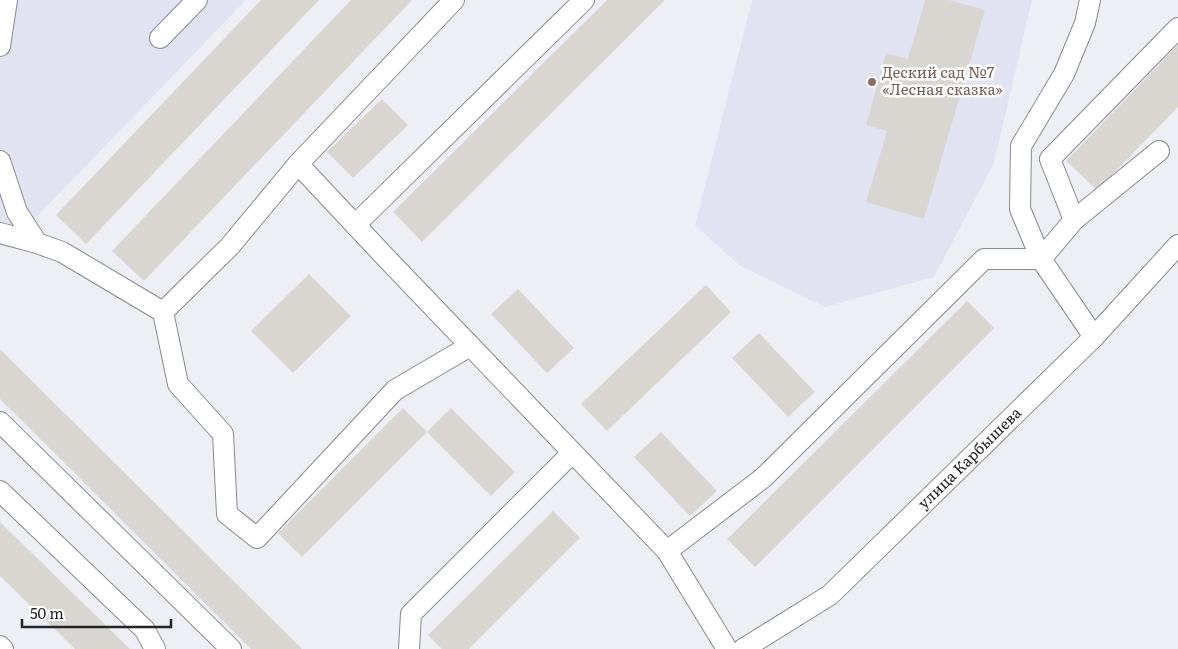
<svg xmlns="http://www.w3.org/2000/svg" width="1178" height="649" font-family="Literata,serif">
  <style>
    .built { fill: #e1e4f0 }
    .building { fill: #d9d6d2 }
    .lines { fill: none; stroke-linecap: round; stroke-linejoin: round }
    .minor-casing { stroke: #898a8e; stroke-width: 22 }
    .minor { stroke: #fff; stroke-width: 20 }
    .education-dot { fill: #8d6e63; stroke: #fff; stroke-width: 2 }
    .labels { text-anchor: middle; stroke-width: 5; stroke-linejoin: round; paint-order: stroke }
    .education-label { font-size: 15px; fill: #785e54; stroke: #fff; text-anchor: start }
    .street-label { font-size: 15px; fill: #232325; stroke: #fff }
  </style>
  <rect width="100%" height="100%" fill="#eeeff4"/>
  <g class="built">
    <path d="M0,0H246L17,237L0,229Z"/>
    <path d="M752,0H1032L994,163L934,277L825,307L739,265L695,225Z"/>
  </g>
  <g class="building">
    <path d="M261,0H319L86,244L56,215Z"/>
    <path d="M351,0H412L144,281L112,251Z"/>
    <path d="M607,0H665L422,242L393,212Z"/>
    <path d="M925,0H949L985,10L924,219L866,202L887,131L866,125L886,53L908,59Z"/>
    <path d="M1178,45V107L1097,190L1066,161Z"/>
    <path d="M382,99L408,125L353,178L327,152Z"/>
    <path d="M309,274L351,316L293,373L251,331Z"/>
    <path d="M706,285L731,312L607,431L581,404Z"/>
    <path d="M518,289L574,348L547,373L491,314Z"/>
    <path d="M967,301L994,328L755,567L727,539Z"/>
    <path d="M759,333L815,392L788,417L732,358Z"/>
    <path d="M0,349L302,649H251L0,399Z"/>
    <path d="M403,408L427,432L451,408L515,472L491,496L427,432L302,557L278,533Z"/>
    <path d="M661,432L717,491L690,516L634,457Z"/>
    <path d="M553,511L580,538L469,649H442L428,635Z"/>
    <path d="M0,522L130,649H75L0,576Z"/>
  </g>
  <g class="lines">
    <defs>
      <g id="minor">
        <path d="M1090,0L1085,23L1064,74L1021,146L1020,209L1041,259L1074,220L1050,159L1178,28"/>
        <path d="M160,38L197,0"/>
        <path d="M0,46L7,0"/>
        <path d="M0,161L17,212L37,243"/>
        <path d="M298,164L389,261L667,551L727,649"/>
        <path d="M1074,220L1159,151"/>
        <path d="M355,225L584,0"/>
        <path d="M0,233L37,243L62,252L163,312L230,246L298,164L454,0"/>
        <path d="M163,312L178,384L223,434L227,514L257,538L395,390L470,346"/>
        <path d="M0,422L231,649"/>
        <path d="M0,491L145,630L155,649"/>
        <path d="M667,551L763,478L984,259H1041L1094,337"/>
        <path d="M0,646L3,649"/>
        <path d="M409,649L411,614L572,453"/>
        <path id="s1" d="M743,649L830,595L1094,337L1178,245"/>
      </g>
    </defs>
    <use href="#minor" class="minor-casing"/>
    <use href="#minor" class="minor"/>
  </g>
  <circle class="education-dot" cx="872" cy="82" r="5"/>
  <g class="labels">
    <g class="education-label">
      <text x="882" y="78">Деский сад №7<tspan x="882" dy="17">«Лесная сказка»</tspan></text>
    </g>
    <g class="street-label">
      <text dy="5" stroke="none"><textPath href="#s1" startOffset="298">улица Карбышева</textPath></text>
    </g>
  </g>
  <path d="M22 619v8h149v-8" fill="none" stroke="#232325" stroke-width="2.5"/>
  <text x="30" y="619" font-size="15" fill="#232325" stroke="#ffffff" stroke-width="4" paint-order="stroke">50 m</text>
</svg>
